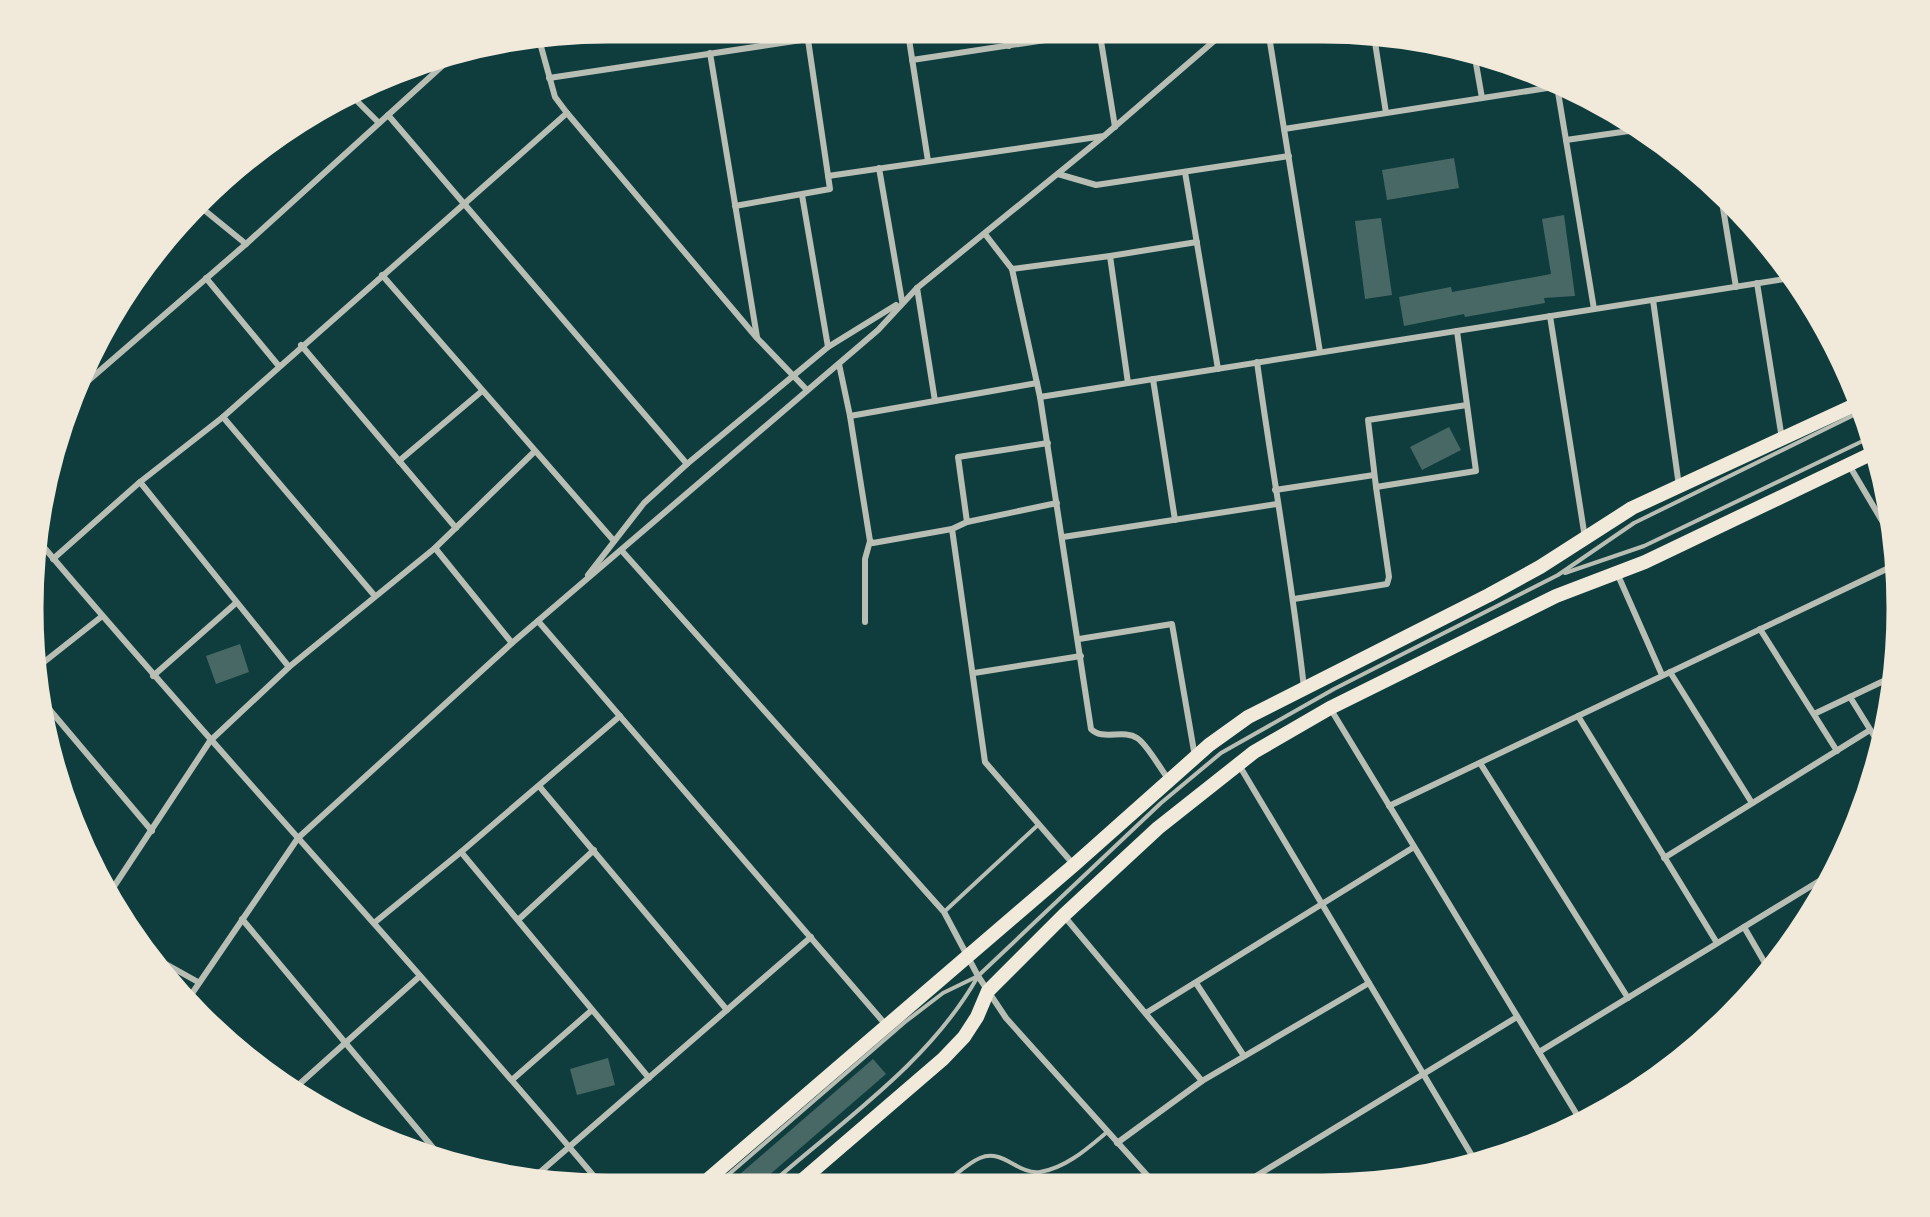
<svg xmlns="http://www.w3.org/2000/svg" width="1930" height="1217" font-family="Manrope,sans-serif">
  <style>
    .building { fill: #486865 }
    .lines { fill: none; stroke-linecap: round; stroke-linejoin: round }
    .service { stroke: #b8beb3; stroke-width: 4 }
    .minor { stroke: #b8beb3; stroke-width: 6 }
    .primary { stroke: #f1e9da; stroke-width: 14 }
    .rim { fill: none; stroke: #f1e9da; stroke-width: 3 }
  </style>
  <rect width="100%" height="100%" fill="#0f3d3e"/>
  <g class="building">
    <path d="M1454,158L1459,188L1387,200L1382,170Z"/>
    <path d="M1564,215L1575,296L1544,298L1545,303L1465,317L1464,314L1404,326L1399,297L1451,287L1452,292L1551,274L1542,219Z"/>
    <path d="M1381,218L1392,295L1365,299L1355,221Z"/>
    <path d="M1449,427L1461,450L1422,470L1410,447Z"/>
    <path d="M240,644L249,672L216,684L206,656Z"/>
    <path d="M608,1058L615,1085L577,1095L570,1069Z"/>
    <path d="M873,1059L886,1074L761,1182L732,1181Z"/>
  </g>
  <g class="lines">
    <g class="service">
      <path d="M1565,573L1644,546L1871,437"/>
      <path d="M944,912L1039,824"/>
      <path d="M721,1181L905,1022L943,993L978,976L1161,803L1221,753L1334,689L1558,575L1634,523L1862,411"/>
      <path d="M773,1182C845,1119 929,1062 977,978"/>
      <path d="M946,1182C956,1175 968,1163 980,1158C1003,1148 1018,1175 1040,1172C1066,1168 1088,1148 1107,1132"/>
    </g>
    <g class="minor">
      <path d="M908,33L928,161"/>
      <path d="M1007,34L1009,46"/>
      <path d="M1100,35L1115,127"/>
      <path d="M1269,36L1320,352"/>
      <path d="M1374,36L1386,113"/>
      <path d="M540,43L555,97L567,113L757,338L806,389"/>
      <path d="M710,53L757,337"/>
      <path d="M1475,58L1482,98"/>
      <path d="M912,60L1085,34"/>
      <path d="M549,78L808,39"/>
      <path d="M1557,86L1594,309"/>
      <path d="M353,97L379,123"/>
      <path d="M388,115L687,464"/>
      <path d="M1284,129L1560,86"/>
      <path d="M1566,140L1636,130"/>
      <path d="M879,168L902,301"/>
      <path d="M1185,172L1218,369"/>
      <path d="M1058,174L1096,185L1289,156"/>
      <path d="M828,176L1104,136"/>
      <path d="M802,195L828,347"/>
      <path d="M1721,196L1736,287"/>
      <path d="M735,206L830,189L807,33"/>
      <path d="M203,209L246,244"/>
      <path d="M985,234L1012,269L1110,256L1128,383"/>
      <path d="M1110,256L1197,242"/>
      <path d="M1012,269L1040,397L1091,729C1102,741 1123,729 1137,738C1147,744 1161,770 1169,780"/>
      <path d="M382,275L614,541"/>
      <path d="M206,278L278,365"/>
      <path d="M1757,283L1782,439"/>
      <path d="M917,288L935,401"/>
      <path d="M1653,300L1679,486"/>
      <path d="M1550,316L1585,538"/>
      <path d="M1457,331L1476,471L1376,487L1368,420L1467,405"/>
      <path d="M301,345L456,528"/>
      <path d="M1257,362C1272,471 1292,579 1304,688"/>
      <path d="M839,364L850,416L1037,383"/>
      <path d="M1153,379L1175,520"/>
      <path d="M81,387L246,244L452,57"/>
      <path d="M1040,397L1791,278"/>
      <path d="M850,416L870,541L873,543L952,529L967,522L958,457L1048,443"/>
      <path d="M223,417L374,595"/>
      <path d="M399,461L482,391"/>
      <path d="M1849,465L1894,541"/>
      <path d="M140,482L289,667"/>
      <path d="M1275,490L1374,475"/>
      <path d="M967,522L1057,503"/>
      <path d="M952,529L985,762L1074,865"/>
      <path d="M1063,537L1277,504"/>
      <path d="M42,545C224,760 417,966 598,1181"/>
      <path d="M435,548L512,643"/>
      <path d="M622,551L944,912L978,976L1006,1018L1154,1183"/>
      <path d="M53,559L140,482L223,417L567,113"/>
      <path d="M1617,573L1662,675"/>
      <path d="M588,575L644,503L687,464L828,347L896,305"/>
      <path d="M1294,599L1387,584L1389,577L1376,487"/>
      <path d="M538,621L886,1025"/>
      <path d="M865,622V559L870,541"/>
      <path d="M1760,629L1837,751"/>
      <path d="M1079,639L1172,624L1195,757"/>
      <path d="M39,666L101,617"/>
      <path d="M1670,672L1752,803"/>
      <path d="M974,673L1081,656"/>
      <path d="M153,676L236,603"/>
      <path d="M1850,697L1881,747"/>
      <path d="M44,703L152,831"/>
      <path d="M1330,708L1582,1123"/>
      <path d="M1814,714L1892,677"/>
      <path d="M1578,716L1717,943"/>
      <path d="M1480,763L1628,998"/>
      <path d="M1239,765L1477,1164"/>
      <path d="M539,786L727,1010"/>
      <path d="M1389,806L1895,565"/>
      <path d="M461,852L649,1078"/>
      <path d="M1664,858L1870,730"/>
      <path d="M111,891L210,741L289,667L435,548L534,452"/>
      <path d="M1064,916L1202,1081"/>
      <path d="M242,919L439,1155"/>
      <path d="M518,920L594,850"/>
      <path d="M374,923L461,852L620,716"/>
      <path d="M1744,927L1769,970"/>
      <path d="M155,958L198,982"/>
      <path d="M1196,983L1244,1056"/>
      <path d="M191,995L298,838L512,643L878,330L917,288L1104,136L1221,35"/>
      <path d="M1146,1013L1414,847"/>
      <path d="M1539,1052L1834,872"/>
      <path d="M513,1079L592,1010"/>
      <path d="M295,1088L420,976"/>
      <path d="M1117,1143L1202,1081L1369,983"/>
      <path d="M531,1180L811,937"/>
      <path d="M1243,1184L1517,1017"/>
    </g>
    <g class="primary">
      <path d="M706,1181L1074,865L1209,745L1248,717L1489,595L1540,567L1632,508L1859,403"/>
      <path d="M800,1182L943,1059L964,1037L977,1017L988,991L1064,915L1158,828L1254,752L1330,708L1556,596L1645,562L1875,452"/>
    </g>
  </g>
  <path d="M0 0H1930V1217H0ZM608 42H1322A566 566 0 0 1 1888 608V609A566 566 0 0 1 1322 1175H608A566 566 0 0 1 42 609V608A566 566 0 0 1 608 42Z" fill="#f1e9da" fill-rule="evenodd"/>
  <path class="rim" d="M608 42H1322A566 566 0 0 1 1888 608V609A566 566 0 0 1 1322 1175H608A566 566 0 0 1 42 609V608A566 566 0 0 1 608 42Z"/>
</svg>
